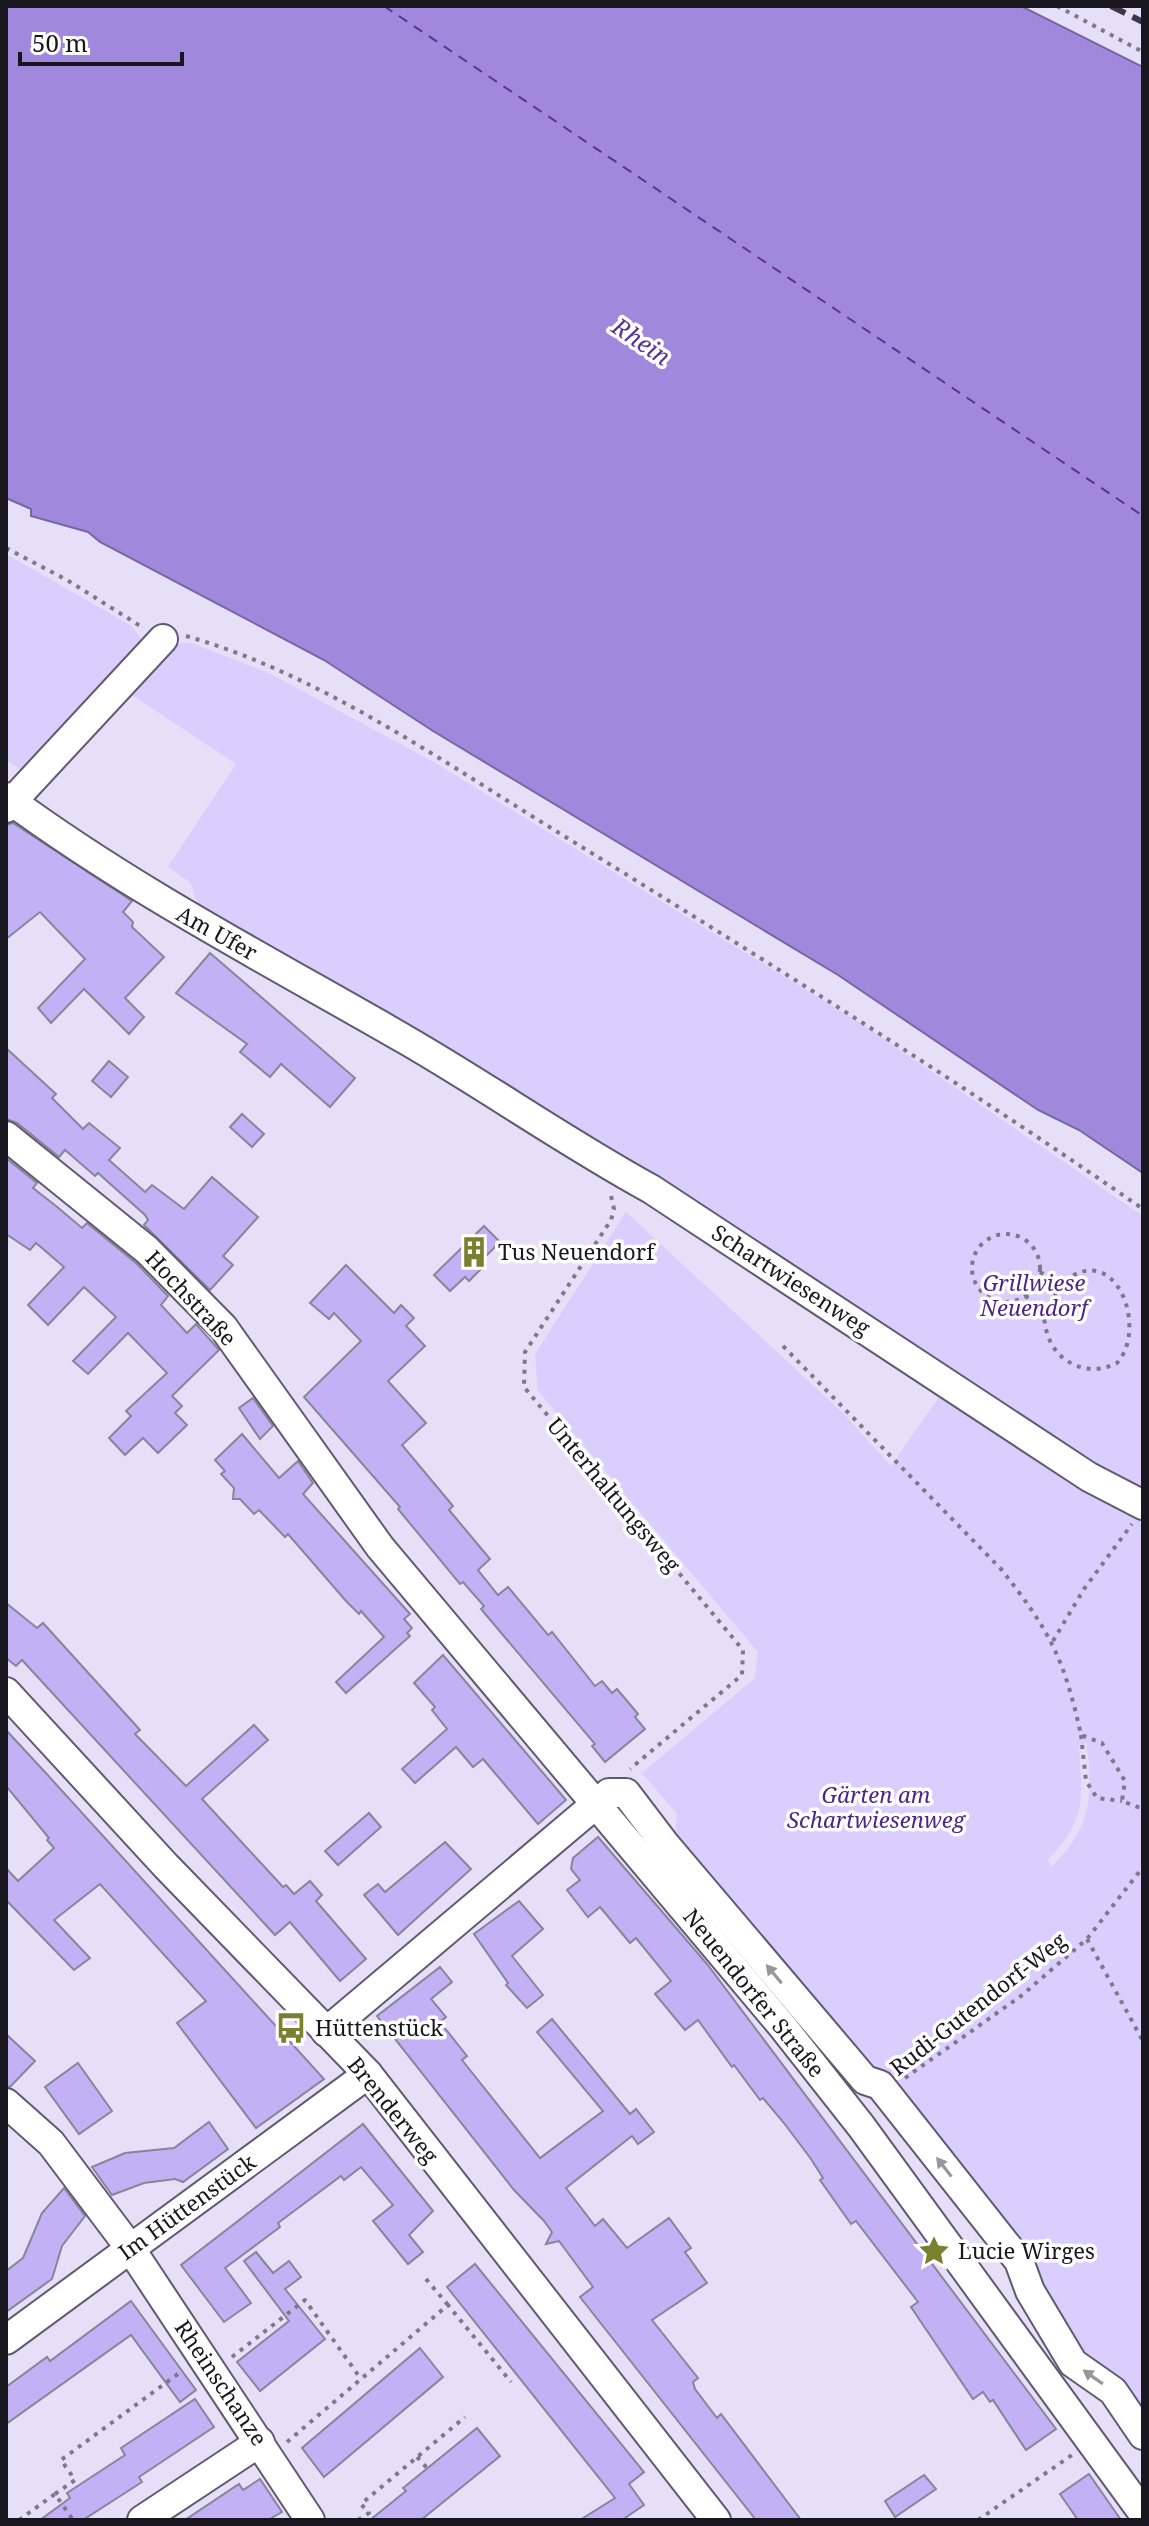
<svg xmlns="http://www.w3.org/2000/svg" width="1149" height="2526" font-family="'Noto Serif',serif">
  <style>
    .green { fill: #d9cefd; fill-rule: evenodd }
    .water { fill: #a089dc; stroke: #7766a3; stroke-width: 2 }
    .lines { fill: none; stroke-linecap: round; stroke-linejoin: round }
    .ferry { stroke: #583496; stroke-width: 2; stroke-dasharray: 10 8; stroke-linecap: butt }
    .building { fill: #c2b1f5; stroke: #89849a; stroke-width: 2 }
    .minor-casing { stroke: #5f5b6f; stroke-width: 32 }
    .path { stroke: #7d7989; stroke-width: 4; stroke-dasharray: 4 6; stroke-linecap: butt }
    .minor { stroke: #fff; stroke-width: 28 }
    .rail { stroke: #3b3944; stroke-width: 6; stroke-dasharray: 16 8; stroke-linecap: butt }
    .oneway { fill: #97969a }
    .labels { text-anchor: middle; stroke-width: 7; stroke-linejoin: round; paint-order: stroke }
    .street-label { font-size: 22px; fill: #18161e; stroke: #fff }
    .poi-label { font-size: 22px; fill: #18161e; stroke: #fff; text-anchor: start }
    .park-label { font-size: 22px; font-style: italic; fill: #4b2687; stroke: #fff }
    .water-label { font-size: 24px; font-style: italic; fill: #583496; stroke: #fff }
  </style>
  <rect width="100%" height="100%" fill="#e5e0f8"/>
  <g class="green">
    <path d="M6,554L130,625L144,642L23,771L6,761Z"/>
    <path d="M178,643H191L269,673L432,761L862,1024L1143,1216V1492L1099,1468L427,1038L198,905L190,882L168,867L236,764L132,695L167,649Z"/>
    <path d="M626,1212L844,1414L891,1466L943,1391L1143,1516V2423L1081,2360L904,2104L894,2074L870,2079L674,1845L677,1814L642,1773L755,1678L758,1652L538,1391L535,1354ZM1086,1742C1094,1793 1091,1830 1051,1867L1048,1860C1086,1819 1083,1801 1079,1747Z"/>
  </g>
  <path class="water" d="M6,6H1021L1143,67V1173L1079,1130L1038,1110L838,975L433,731L324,660L100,542L88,532L31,516V509L6,498Z"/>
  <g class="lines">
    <path class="ferry" d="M384,6L1143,516"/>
  </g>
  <g class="building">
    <path d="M13,823L132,901L123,912L133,922L132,927L164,957L125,998L144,1017L129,1034L84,989L51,1023L38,1008L85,959L40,912L6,939V825Z"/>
    <path d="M210,953L355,1078L330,1107L281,1064L270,1077L240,1052L247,1044L176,993Z"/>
    <path d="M6,1048L56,1094L52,1098L83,1129L89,1123L120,1148L109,1160L145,1192L152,1185L184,1209L212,1177L258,1217L223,1256L233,1265L210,1290L144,1225L148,1220L145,1215L98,1173L95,1176L65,1150L59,1157L17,1123L6,1119Z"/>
    <path d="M109,1061L128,1077L111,1097L92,1081Z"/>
    <path d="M242,1114L264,1134L252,1147L230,1127Z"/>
    <path d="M6,1158L37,1183L33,1188L56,1206L82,1228L87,1223L136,1263L168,1296L161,1305L187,1333L196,1324L219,1350L172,1396L182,1406L175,1413L187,1425L158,1453L143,1438L125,1455L109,1438L131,1416L126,1411L167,1373L128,1333L88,1374L73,1361L116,1317L84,1287L48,1325L28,1305L64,1267L36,1243L30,1250L6,1234Z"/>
    <path d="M484,1226L500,1242L481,1261L485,1265L469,1281L465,1277L450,1291L434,1275Z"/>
    <path d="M346,1265L394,1313L401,1305L414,1318L406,1326L425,1346L388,1381L426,1423L402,1445L453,1506L449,1510L490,1559L478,1570L498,1595L508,1587L548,1635L552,1632L595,1686L602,1681L612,1693L617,1689L638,1714L635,1717L645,1729L605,1762L592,1746L595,1744L481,1609L484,1606L463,1582L460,1584L398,1509L400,1507L304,1397L361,1341L334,1313L329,1319L310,1303Z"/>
    <path d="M253,1398L273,1426L260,1439L239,1408Z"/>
    <path d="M242,1434L279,1478L298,1461L313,1483L303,1494L410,1614L404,1619L412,1628L407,1633L410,1636L346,1693L336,1682L384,1637L361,1611L359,1614L346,1601L288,1534L285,1537L259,1510L254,1514L240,1499H233L234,1488L221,1474L225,1471L215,1460Z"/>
    <path d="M6,1603L37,1628L43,1623L140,1730L135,1734L186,1786L254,1725L268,1740L202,1799L283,1887L286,1885L294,1894L310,1881L322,1895L316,1901L366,1959L340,1981L290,1922L275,1935L22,1660L16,1666L6,1658Z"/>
    <path d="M443,1655L566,1800L538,1824L483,1759L473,1767L456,1747L415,1783L402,1769L447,1729L432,1710L435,1707L414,1683Z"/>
    <path d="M6,1730L44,1771L324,2079L256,2128L177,2023L206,2001L100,1884L54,1920L90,1958L74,1970L6,1900V1868L18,1881L54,1848L47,1840L49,1838L6,1786Z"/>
    <path d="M369,1813L381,1827L338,1865L325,1851Z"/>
    <path d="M598,1837L707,1964L1056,2429L1026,2450L993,2400L990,2402L983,2392L973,2399L911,2307L918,2302L856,2221L851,2224L820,2180L823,2178L811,2159L784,2123L763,2098L760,2100L734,2065L732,2067L698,2020L685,2030L655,1994L671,1981L636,1938L630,1943L600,1907L588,1917L567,1890L580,1880L571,1869L573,1858Z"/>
    <path d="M445,1842L471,1869L398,1935L364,1895L378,1884L385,1892Z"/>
    <path d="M519,1901L543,1929L512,1956L543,1995L527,2008L506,1985L508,1983L474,1934Z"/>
    <path d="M440,1967L452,1982L431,1999L446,2017L440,2022L467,2056L462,2060L540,2158L603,2111L537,2032L552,2019L630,2114L636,2109L654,2132L638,2144L632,2136L566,2188L595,2226L603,2219L627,2248L669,2218L691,2248L685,2252L707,2283L652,2320L698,2378L693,2382L695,2389L717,2418L721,2414L801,2520H756L580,2297L593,2287L559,2241L546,2244L552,2232L544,2221L514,2190L377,2016Z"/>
    <path d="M6,2034L35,2061L10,2087L6,2086Z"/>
    <path d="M78,2063L112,2111L79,2134L45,2087Z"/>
    <path d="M209,2122L228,2149L183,2182L175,2179L144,2183L112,2195L92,2167L125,2153L174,2148Z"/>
    <path d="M363,2124L433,2211L409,2235L423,2252L408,2264L373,2221L393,2205L361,2167L344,2180L341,2176L278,2223L280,2227L225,2268L251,2303L224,2322L181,2265Z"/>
    <path d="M64,2188L85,2216L62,2246L52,2279L6,2312V2271L23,2258L42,2213Z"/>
    <path d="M256,2252L273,2273L289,2261L301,2277L285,2289L325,2339L260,2391L237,2362L289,2321L244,2261Z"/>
    <path d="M475,2264L644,2472L629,2484L644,2505L622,2520H580L615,2498L447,2287Z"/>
    <path d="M131,2301L196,2390L180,2402L131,2335L6,2424V2387L47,2357L50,2361Z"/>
    <path d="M420,2348L443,2377L324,2477L302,2448Z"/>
    <path d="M195,2399L214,2427L139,2477L142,2482L83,2520H40L70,2498L67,2493L125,2455L121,2448Z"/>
    <path d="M477,2428L500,2456L421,2520H370L406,2491L403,2488Z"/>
    <path d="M1089,2474L1121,2520H1078L1060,2494Z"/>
    <path d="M924,2475L936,2489L895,2517L885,2501Z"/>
    <path d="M260,2479L282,2512L268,2520H185L239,2484L243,2490Z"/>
  </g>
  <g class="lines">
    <defs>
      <g id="minor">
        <path d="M6,797C132,890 271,962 406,1040C489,1088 567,1143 651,1189L1089,1477L1143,1505"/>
        <path d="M6,808L163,639"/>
        <path d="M6,1136L147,1250L223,1327L380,1547L783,2027L861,2126L1143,2513"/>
        <path d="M6,1692L166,1866L368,2074L716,2520"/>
        <path d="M326,2032L609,1793H626L664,1843L865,2080L880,2085L1019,2261L1030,2291L1073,2363L1113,2391L1143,2435"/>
        <path d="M6,2103L51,2143L130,2248L310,2520"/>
        <path d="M6,2340L368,2074"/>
        <path d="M142,2520L260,2442"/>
      </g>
    </defs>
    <use href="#minor" class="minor-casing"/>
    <g class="path">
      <path d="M1057,6L1143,52"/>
      <path d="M6,548L67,580L142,627"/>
      <path d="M186,636C320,674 446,764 564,836C760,957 954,1078 1143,1209"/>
      <path d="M611,1196L614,1209L611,1220L525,1352L524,1387L743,1650L742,1675L630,1769"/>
      <circle cx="1006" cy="1268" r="34"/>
      <path d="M1040,1272L1060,1285C1115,1235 1149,1328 1117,1363C1104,1370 1088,1371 1075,1365C1054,1356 1046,1338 1044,1317L1060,1285"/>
      <path d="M1025,1296L1045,1309"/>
      <path d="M783,1346L1001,1569C1050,1631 1064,1658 1081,1735L1102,1743L1125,1781L1122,1801L1143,1809"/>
      <path d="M1053,1641L1084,1589L1132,1524"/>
      <path d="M1081,1735L1086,1781L1097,1798L1122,1801"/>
      <path d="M1087,1939L1143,2041"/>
      <path d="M905,2078L1021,1996L1087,1939L1143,1867"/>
      <path d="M426,2279L448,2305"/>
      <path d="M232,2357L305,2300L361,2379"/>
      <path d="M287,2442L448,2305L511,2382"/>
      <path d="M417,2457L427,2468"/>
      <path d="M55,2494L75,2480L61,2460L182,2371"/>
      <path d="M19,2520L55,2494L73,2520"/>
      <path d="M358,2520L369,2513L361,2504L465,2417"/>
      <path d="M978,2520L1072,2455"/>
    </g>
    <use href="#minor" class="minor"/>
    <path class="rail" d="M1111,6L1143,22"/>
  </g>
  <defs><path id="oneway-solid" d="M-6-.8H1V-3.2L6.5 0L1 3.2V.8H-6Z" transform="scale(2)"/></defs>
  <g class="oneway">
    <use href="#oneway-solid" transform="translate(774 1974) rotate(-130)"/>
    <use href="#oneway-solid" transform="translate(944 2167) rotate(-128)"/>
    <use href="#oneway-solid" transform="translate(1093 2377) rotate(-145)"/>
  </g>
  <defs>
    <symbol id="building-bare" viewBox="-9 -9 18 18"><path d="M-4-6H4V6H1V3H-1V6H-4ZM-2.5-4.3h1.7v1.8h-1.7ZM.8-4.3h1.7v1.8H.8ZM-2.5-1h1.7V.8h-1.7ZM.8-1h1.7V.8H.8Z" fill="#77812e" stroke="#fff" stroke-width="2.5" paint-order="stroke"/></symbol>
    <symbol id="bus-bare" viewBox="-9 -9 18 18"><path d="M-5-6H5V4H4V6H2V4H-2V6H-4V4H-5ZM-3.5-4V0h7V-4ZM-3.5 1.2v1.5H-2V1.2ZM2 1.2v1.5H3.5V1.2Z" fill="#77812e" stroke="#fff" stroke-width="2.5" paint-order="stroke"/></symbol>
    <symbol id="sight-bare" viewBox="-9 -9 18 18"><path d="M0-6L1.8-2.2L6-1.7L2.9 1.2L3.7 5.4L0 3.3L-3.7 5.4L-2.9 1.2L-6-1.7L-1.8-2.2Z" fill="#77812e" stroke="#fff" stroke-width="2.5" paint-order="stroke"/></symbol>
  </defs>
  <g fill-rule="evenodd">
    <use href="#building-bare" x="452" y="1230" width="44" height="44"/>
    <use href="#bus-bare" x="269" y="2006" width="44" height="44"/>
    <use href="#sight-bare" x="912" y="2229" width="44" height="44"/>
  </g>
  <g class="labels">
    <g class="street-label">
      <text transform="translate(217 933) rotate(29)" y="8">Am Ufer</text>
      <text transform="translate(791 1280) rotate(33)" y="8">Schartwiesenweg</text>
      <text transform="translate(191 1298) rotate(47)" y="8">Hochstraße</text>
      <text transform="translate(614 1495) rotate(50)" y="8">Unterhaltungsweg</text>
      <text transform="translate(754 1993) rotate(51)" y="8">Neuendorfer Straße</text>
      <text transform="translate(978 2004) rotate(-38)" y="8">Rudi-Gutendorf-Weg</text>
      <text transform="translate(393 2110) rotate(51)" y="8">Brenderweg</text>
      <text transform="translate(187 2207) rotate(-36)" y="8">Im Hüttenstück</text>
      <text transform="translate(221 2383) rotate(56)" y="8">Rheinschanze</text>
    </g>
    <g class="poi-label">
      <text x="498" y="1260">Tus Neuendorf</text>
      <text x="315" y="2036">Hüttenstück</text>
      <text x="958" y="2259">Lucie Wirges</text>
    </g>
    <g class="park-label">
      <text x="1034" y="1291">Grillwiese<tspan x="1034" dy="25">Neuendorf</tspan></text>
      <text x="876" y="1803">Gärten am<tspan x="876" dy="25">Schartwiesenweg</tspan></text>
    </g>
    <g class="water-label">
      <text transform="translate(641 342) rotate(34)" y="8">Rhein</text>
    </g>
  </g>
  <rect width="1149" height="2526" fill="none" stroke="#18161e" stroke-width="16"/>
  <path d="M20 52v12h162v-12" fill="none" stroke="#18161e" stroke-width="4"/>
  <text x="32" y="52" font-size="24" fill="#18161e" stroke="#ffffff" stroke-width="6" paint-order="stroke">50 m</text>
</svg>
